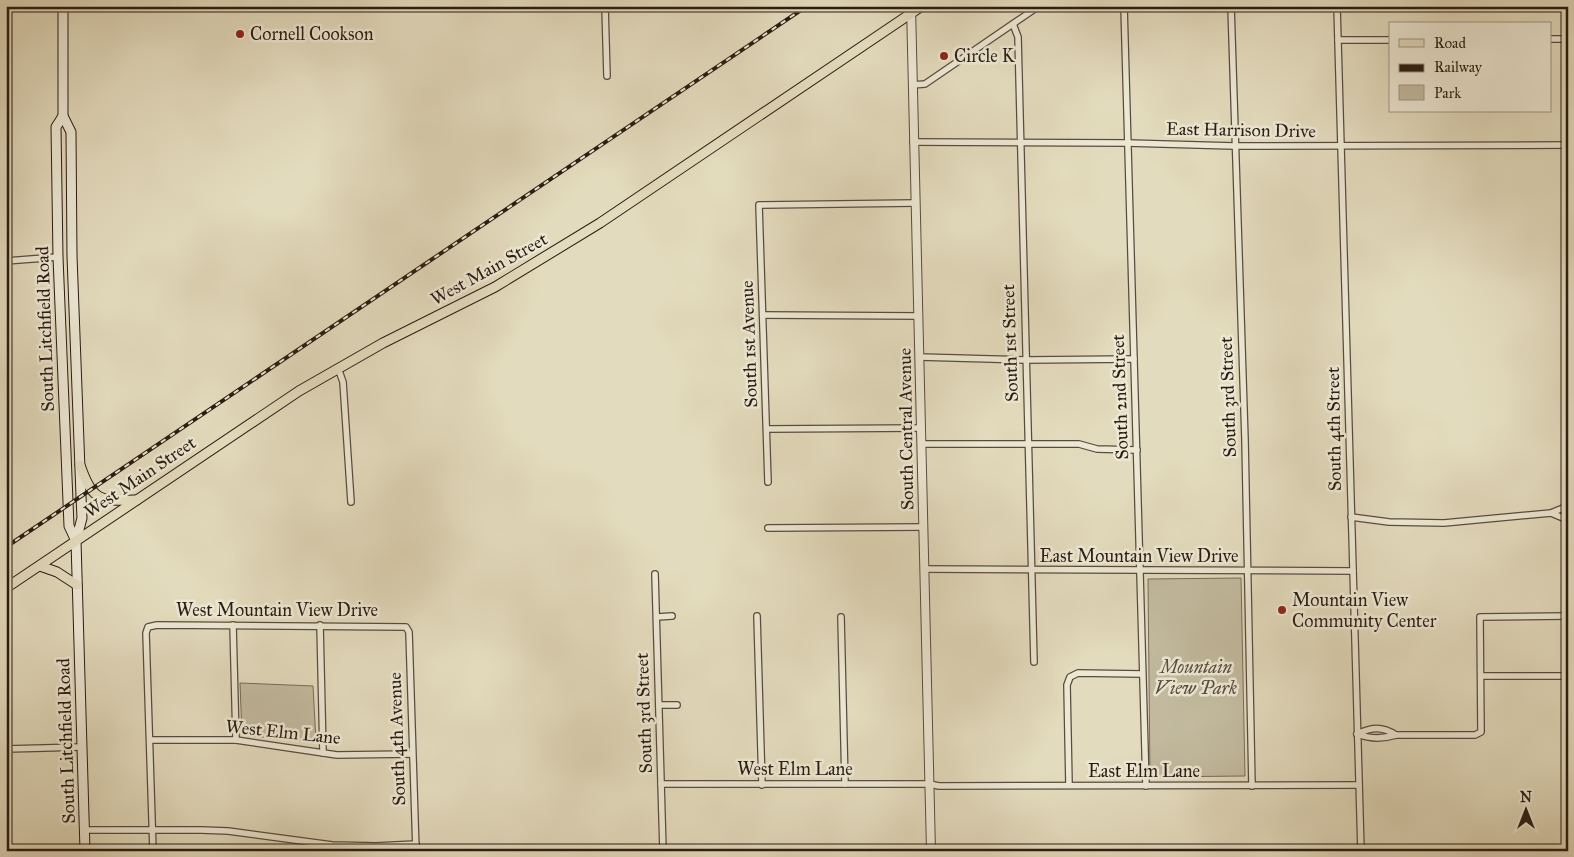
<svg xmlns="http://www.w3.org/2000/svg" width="1574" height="857" font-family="'IM FELL Great Primer',serif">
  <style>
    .green { fill: #c3bba0; stroke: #766c59 }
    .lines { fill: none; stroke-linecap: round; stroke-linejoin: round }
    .minor-casing { stroke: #584c3d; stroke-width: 8 }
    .tertiary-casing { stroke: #584c3d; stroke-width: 10 }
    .secondary-casing { stroke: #291c12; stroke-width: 11 }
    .primary-casing { stroke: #291c12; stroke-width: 11 }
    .minor { stroke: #ede8d4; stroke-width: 5.5 }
    .tertiary { stroke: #ede8d4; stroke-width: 8 }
    .secondary { stroke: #ede8d4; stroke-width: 9 }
    .primary { stroke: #e3dbbd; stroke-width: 9 }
    .rail-casing { stroke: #291c12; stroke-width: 4 }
    .rail { stroke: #ede8d4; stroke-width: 2; stroke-dasharray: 5.5; stroke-linecap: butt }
    .poi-dot { fill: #8f2418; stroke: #ede8d4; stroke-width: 2 }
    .labels { text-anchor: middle; stroke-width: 5; stroke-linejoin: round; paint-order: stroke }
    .poi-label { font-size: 18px; fill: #291c12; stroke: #ede8d4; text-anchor: start }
    .street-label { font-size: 18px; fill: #291c12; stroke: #ede8d4 }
    .park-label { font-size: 18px; font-style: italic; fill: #574c3d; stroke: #ede8d4 }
  </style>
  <rect width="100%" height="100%" fill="#e3dbbd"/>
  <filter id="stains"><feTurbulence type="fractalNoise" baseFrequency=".004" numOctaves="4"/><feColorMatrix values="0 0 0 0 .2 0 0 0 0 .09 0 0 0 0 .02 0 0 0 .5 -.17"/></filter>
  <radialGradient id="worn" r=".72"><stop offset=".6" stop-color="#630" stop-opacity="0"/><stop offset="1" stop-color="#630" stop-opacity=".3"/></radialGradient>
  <g class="green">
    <path d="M1241,578L1245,776L1150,777L1148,579Z"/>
    <path d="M240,683L313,686L316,742L242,735Z"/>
  </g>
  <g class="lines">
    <defs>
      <g id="minor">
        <path d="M605,6L607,76"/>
        <path d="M1124,6L1146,786"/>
        <path d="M1231,6L1245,440L1252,786"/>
        <path d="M1337,6L1361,851"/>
        <path d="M1013,24L1018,37L1034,662"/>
        <path d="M1550,39H1568"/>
        <path d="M1338,40H1390"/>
        <path d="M912,85L925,84L1039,6"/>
        <path d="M913,142L1127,143L1234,146L1568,145"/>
        <path d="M6,261L58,257"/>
        <path d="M763,315L918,316"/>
        <path d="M919,357L1026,360L1134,359"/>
        <path d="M338,368L343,382L351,502"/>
        <path d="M767,429L922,428"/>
        <path d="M922,444H1079L1097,449L1137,450"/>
        <path d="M768,482L759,205L915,203"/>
        <path d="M1551,513L1568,520"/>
        <path d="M1351,517L1389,522L1444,523L1551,513L1568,506"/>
        <path d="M768,528L923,527"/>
        <path d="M924,569L1353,571"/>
        <path d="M655,574L663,851"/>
        <path d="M757,616L762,785"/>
        <path d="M657,617L672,616"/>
        <path d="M841,617L845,784"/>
        <path d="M233,625L236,740"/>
        <path d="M320,625L323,753"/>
        <path d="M1481,676H1568"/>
        <path d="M659,705H677"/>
        <path d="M1357,734C1370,739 1383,739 1396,735H1475L1481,732L1480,617L1568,616"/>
        <path d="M1357,734C1372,727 1382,726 1396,735"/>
        <path d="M150,740H236L337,755L412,754"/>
        <path d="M6,749L82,747"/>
        <path d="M661,784H929L939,786L1359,785"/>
        <path d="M1069,785L1067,685L1070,677L1078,673L1142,674"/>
        <path d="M84,830H201L228,831L332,845L376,846L416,844"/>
        <path d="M153,851L146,633L148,627L157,625L406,627L409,632L416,851"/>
      </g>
      <path id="tertiary" d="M911,6L931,851"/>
      <g id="secondary">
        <path d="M63,6V116L71,132L72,256L81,496L82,518L76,541L85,851"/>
        <path d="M63,116L56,127L58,257L69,526L76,541"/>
      </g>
      <g id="primary">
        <path d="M80,465C93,502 100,501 137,500"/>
        <path d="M40,566L57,572L77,585"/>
        <path d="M6,588L299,391L383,343L495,287L600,223L922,6"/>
      </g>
    </defs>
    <use href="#minor" class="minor-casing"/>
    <use href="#tertiary" class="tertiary-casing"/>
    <use href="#secondary" class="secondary-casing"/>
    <use href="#primary" class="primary-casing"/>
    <use href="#minor" class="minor"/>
    <use href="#tertiary" class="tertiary"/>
    <use href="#secondary" class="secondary"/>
    <use href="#primary" class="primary"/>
    <defs>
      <path id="rail" d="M6,547L807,6"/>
    </defs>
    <use href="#rail" class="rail-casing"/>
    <use href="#rail" class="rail"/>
  </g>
  <g class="poi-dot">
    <circle cx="240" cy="34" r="5"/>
    <circle cx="944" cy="56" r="5"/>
    <circle cx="1282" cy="610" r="5"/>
  </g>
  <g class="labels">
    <g class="poi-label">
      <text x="250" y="40">Cornell Cookson</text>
      <text x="954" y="62">Circle K</text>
      <text x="1292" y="606">Mountain View<tspan x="1292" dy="21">Community Center</tspan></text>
    </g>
    <g class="street-label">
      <text transform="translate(1241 130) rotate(1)" y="6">East Harrison Drive</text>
      <text transform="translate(489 269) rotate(-29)" y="6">West Main Street</text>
      <text transform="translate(45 329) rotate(-92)" y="6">South Litchfield Road</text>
      <text transform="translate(1010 343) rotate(-92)" y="6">South 1st Street</text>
      <text transform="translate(749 344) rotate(-92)" y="6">South 1st Avenue</text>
      <text transform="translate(1120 397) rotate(-92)" y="6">South 2nd Street</text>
      <text transform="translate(1228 397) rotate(-92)" y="6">South 3rd Street</text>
      <text transform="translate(906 429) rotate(-91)" y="6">South Central Avenue</text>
      <text transform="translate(1334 429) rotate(-91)" y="6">South 4th Street</text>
      <text transform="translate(140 477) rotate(-34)" y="6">West Main Street</text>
      <text x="1139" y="562">East Mountain View Drive</text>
      <text x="277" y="616">West Mountain View Drive</text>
      <text transform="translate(644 713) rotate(-92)" y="6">South 3rd Street</text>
      <text transform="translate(283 732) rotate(6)" y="6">West Elm Lane</text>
      <text transform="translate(397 739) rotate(-92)" y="6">South 4th Avenue</text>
      <text transform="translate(66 741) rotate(-92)" y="6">South Litchfield Road</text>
      <text x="795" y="775">West Elm Lane</text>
      <text x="1144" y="777">East Elm Lane</text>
    </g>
    <g class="park-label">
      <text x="1196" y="673">Mountain<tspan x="1196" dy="21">View Park</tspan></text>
    </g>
  </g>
  <rect width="1574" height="857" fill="none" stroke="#e3dbbd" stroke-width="25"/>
  <rect x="8" y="8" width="1559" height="842" fill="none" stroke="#291c12" stroke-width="2.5"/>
  <rect x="12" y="12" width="1549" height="832" fill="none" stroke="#291c12"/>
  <rect x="1389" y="22" width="162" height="90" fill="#ede8d4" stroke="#9f9686"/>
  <rect x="1399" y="39" width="25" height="8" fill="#e3dbbd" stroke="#9f9686"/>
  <text x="1434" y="48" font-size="15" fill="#291c12">Road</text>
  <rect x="1399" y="64" width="25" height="8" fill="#291c12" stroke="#9f9686"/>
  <text x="1434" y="72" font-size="15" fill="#291c12">Railway</text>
  <rect x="1399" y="85" width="25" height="15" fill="#c3bba0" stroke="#9f9686"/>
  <text x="1434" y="98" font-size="15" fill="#291c12">Park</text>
  <g transform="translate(1526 810)" stroke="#ede8d4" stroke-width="4" paint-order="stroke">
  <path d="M0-4L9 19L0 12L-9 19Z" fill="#291c12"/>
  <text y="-8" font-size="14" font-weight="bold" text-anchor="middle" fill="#291c12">N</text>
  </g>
  <rect width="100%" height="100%" filter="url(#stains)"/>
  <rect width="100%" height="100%" fill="url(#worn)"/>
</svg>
